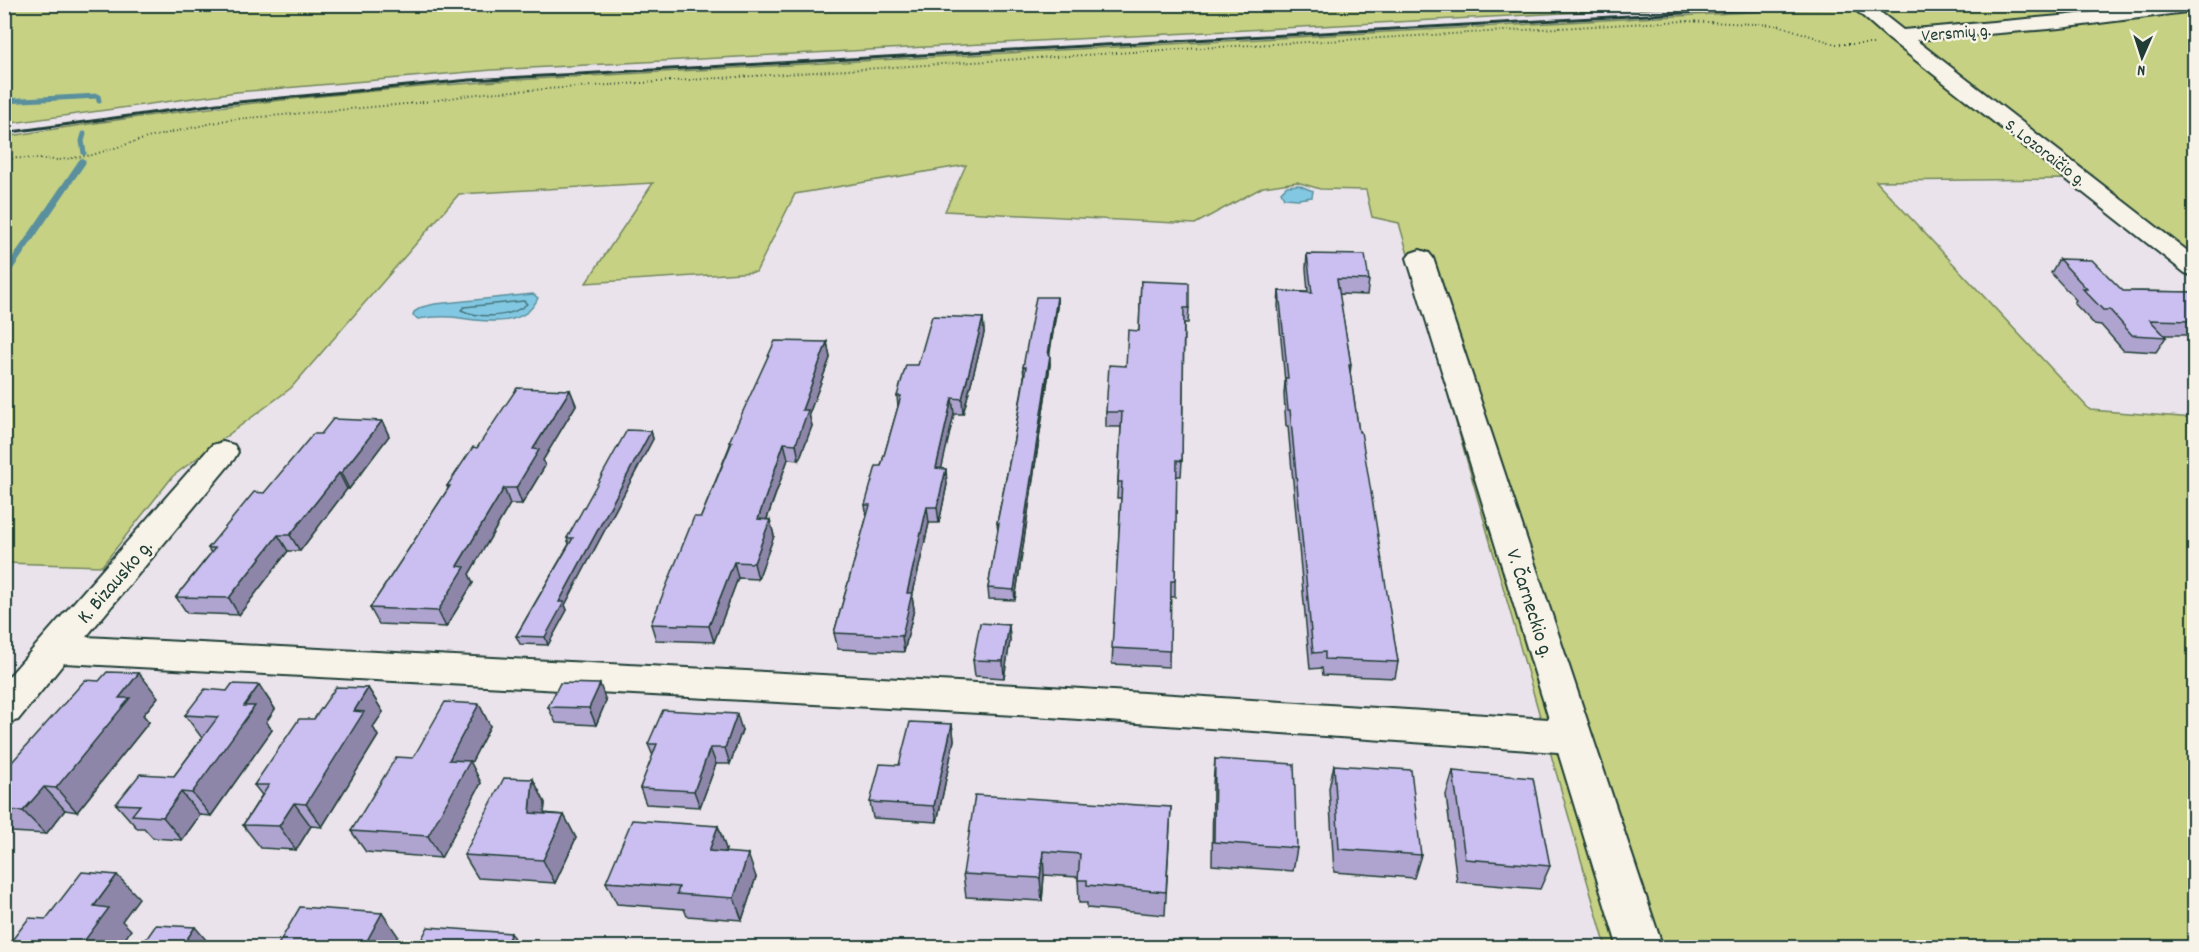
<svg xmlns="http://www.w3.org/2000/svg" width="2199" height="952" font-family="Dekko,sans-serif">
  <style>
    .green { fill: #c6d184; stroke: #72875c; stroke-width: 1.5 }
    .water { fill: #82c8e3; stroke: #5a909d; stroke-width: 1.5 }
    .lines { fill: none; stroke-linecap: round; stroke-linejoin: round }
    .shore { stroke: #47757a; stroke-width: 1.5 }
    .stream-far1 { stroke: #5a909d; stroke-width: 5 }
    .stream { stroke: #5a909d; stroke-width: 7 }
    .street-casing { stroke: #1f3d34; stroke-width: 4 }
    .path { stroke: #1f3d34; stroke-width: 2; stroke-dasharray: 1 3; stroke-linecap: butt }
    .street { fill: #f7f3e8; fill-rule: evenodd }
    .rail { stroke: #1f3d34; stroke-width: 3 }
    .wall { fill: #afa4cf; stroke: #1f3d34; stroke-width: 1.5 }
    .shaded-wall { fill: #8e86a9; stroke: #1f3d34; stroke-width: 1.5 }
    .building { fill: #cbbff1; stroke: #1f3d34; stroke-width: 1.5 }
    .labels { text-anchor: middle; stroke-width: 5; stroke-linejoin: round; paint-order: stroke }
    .far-street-label { font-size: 18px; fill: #1f3d34; stroke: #f7f3e8 }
    .street-label { font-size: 21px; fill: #1f3d34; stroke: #f7f3e8 }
  </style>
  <rect width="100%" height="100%" fill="#eae3eb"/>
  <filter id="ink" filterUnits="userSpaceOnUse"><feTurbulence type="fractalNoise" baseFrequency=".0167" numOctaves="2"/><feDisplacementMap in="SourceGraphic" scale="12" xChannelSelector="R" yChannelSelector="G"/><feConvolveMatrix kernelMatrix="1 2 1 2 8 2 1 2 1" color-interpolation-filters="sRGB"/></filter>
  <g filter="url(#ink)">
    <g class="green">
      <path d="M5,4H1716V5L492,70L237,92L5,124Z"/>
      <path d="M1876,5H2194V280L2068,179L1876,181L2090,410L2194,418V947H1606L1399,223L1372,217L1366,190L1320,189L1297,182L1263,187L1195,224L945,211L966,165L795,194L756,272L586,283L653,183L459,194L291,388L173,476L102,566L5,563V137C168,110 332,93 497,81Z"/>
    </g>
    <g class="water">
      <path d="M1298,185L1313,191L1312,197L1298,199L1284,198L1281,192L1287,186Z"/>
      <path d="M533,294L538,298C523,331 480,320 452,317C440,316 429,317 418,319L413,316L414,312L422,307L435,304Z"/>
    </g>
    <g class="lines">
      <path class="shore" d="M524,301L527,304C510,318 480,319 461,310L464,307Z"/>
      <g class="stream-far1">
        <path d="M4,101L98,96L99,101"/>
        <path d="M84,134L82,141L84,153"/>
      </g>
      <path class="stream" d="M4,276L82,162"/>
      <defs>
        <g id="street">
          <path d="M1849,4H1870L1903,30L2060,16L2161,4H2194V11L2060,28L1916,40L2194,256V276L2185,273L1890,40Z"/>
          <path d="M1420,250L1429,253L1433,258L1663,948H1618L1558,752L1035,716L64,663L18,720L4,724V682L212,445L223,442L234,445L238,452L234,459L86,637L1035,686L1549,719L1407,258L1411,253Z"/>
        </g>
      </defs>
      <use href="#street" class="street-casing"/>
      <path class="path" d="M4,160L17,158L59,160L92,155L147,138L226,120L417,103L484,93L1147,51L1683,21L1778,25L1835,44H1875"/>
      <use href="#street" class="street"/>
      <path class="rail" d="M4,133L217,104L470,80L1847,4"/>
    </g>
    <g class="wall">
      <path d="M1307,254L1369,280L1367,295L1339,294L1351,365L1350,374L1359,432L1398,662L1395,678L1323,675L1322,668L1310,669L1288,426H1286L1284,394L1285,382L1278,306L1279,291L1308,292L1306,268Z"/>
      <path d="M2059,259L2123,291L2194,292V335H2163L2166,337L2156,352L2123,350L2101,325L2094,324L2074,303L2076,300L2051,273Z"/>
      <path d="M1141,281L1189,308L1188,323H1184L1182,461L1181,476H1176L1175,581V597H1170L1169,667L1112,664L1121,498H1117L1121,427H1106V412L1126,366L1139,331Z"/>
      <path d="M1057,297V307L1049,355L1050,365L1015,600L989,599L988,588L998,532L997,523L1014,439L1024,377L1023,367Z"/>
      <path d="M983,318L984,333L963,414H954L941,468L947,484L939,523H929L912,597L914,609L904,652L838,649L834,633L867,516L865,505L881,466L898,407L897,396L918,365Z"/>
      <path d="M827,342L830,358L809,414L812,426L799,460L788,459L767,519L770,520L774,536L758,579L738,578L714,642L656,640L651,624L701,517L730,445L729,442Z"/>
      <path d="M570,390L576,405L543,460L545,466L522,504H510L469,574L473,583L446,627L379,624L370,608L448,489L447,486L477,448Z"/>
      <path d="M382,421L389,436L349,489H347L300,551H288L239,615L187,613L176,597L211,553L208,548L264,493Z"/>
      <path d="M651,431L653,439L565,605L567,610L548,645L520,644L516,636L569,544L567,538Z"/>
      <path d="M1009,625L1010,641L1004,678L975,676L973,660Z"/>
      <path d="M259,685L275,709L266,722L272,730L211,816L200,815L182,840L153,838L144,828H137L116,804L174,776L202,738L185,715L227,691Z"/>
      <path d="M368,688L383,712L373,727L378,736L322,827L311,826L296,850L261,848L243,825L262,795L254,785L314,719Z"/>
      <path d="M158,697L143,715L149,722L77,812L65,810L46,834L12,832L4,824V771Z"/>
      <path d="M606,701L596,725L556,723L548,707Z"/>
      <path d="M479,704L490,726L471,763L481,783L441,858L366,852L351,831L413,758Z"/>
      <path d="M952,724L954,740L937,822L873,818L870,802Z"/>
      <path d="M742,730L730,764H716L700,807L646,804L640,788L653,756L648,744Z"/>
      <path d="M1215,759L1297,848L1293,871L1212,865L1213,783Z"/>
      <path d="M1334,765L1421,855L1414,878L1334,872L1329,788Z"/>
      <path d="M1453,771L1550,866L1540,889L1457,882L1446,795Z"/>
      <path d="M533,779L545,803L544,813L564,815L576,838L555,883L478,878L464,855Z"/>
      <path d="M1171,807L1165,915L1087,908V903H1079L1078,877L1044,875L1042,901L966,897L963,874Z"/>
      <path d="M718,826L726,849L725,853L756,877L742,920L687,916L684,909L617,904L606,882Z"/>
    </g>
    <g class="shaded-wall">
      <path d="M1057,297V307L1048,365V355Z"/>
      <path d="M983,318L984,333L963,414L962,399Z"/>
      <path d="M827,342L830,358L809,414L812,426L799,460L796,444L802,410Z"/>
      <path d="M1050,355V365L1015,600L1014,590Z"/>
      <path d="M570,390L576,405L543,460L545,466L522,504L516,488L533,449Z"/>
      <path d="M952,398L954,414L938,484L936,468Z"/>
      <path d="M382,421L389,436L349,489L341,473Z"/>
      <path d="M651,431L653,439L565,605L567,610L548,645L545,637L559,602Z"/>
      <path d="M784,443L788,459L761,535L758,519Z"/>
      <path d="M946,469L947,484L939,523L937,507Z"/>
      <path d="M339,473L347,489L300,551L290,535Z"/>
      <path d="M504,488L510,504L469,574L473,583L446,627L438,611L457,566Z"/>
      <path d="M927,507L929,523L912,597L914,609L904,652L902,636L907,593Z"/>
      <path d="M770,520L774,536L758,579L754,563Z"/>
      <path d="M278,535L288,551L239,615L229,598Z"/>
      <path d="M734,562L738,578L714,642L709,626Z"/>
      <path d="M4,596L9,602L4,607Z"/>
      <path d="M1009,625L1010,641L1004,678L1003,661Z"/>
      <path d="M139,673L158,697L143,715L149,722L77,812L56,788L119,698Z"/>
      <path d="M600,684L606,701L596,725L589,708Z"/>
      <path d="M259,685L275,709L266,722L272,730L211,816L192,793L244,706Z"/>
      <path d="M368,688L383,712L373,727L378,736L322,827L306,804L354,711Z"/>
      <path d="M479,704L490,726L471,763L481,783L441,858L428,836L449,760Z"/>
      <path d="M737,714L742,730L730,764L725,748Z"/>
      <path d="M952,724L954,740L937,822L934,806Z"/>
      <path d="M710,748L716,764L700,807L694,791Z"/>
      <path d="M533,779L545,803L542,836L530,813Z"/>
      <path d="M44,787L65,810L46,834L23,811Z"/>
      <path d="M181,792L200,815L182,840L163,817Z"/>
      <path d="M294,803L311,826L296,850L279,826Z"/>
      <path d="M564,815L576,838L555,883L543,860Z"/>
      <path d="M718,826L726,849L717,875L709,851Z"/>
      <path d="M1043,851L1044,875L1042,901L1040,878Z"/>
      <path d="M748,854L756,877L742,920L734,898Z"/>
      <path d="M117,875L139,898L122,921L131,930L119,948H79L94,906Z"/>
      <path d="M382,913L398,936L392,948H363Z"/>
      <path d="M195,927L213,948H181Z"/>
      <path d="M511,933L519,948H504Z"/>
    </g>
    <g class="building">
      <path d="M1307,254L1365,255L1369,280L1337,279L1351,365H1349L1359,432H1361L1370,486L1398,662L1325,659V652L1313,653L1290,410H1288L1285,378H1288L1279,291L1312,293Z"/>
      <path d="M2059,259L2092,260L2123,291L2194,292V321L2150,320L2166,337L2132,335L2110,310H2103L2083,289H2087Z"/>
      <path d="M1141,281L1189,283V308H1184L1182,461L1177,460L1175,581H1171L1170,651L1112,648L1122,482H1118L1122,412H1106L1109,365L1126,366L1128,330L1139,331Z"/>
      <path d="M1036,297H1057L1048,355H1050L1014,590L988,588L999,523H997L1014,439L1026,367H1023Z"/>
      <path d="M932,316L983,318L962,399L952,398L936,468L946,469L937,507H927L907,593H912L902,636L834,633L870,505H865L876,466H881L901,396H897L906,365H918Z"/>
      <path d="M775,341L827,342L802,410H808L796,444L784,443L758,519L770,520L754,563L734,562L709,626L651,624L694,517H701L732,442H729Z"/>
      <path d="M517,388L570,390L533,449L539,450L516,488H504L457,566L465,567L438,611L370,608L450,486H447L473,447L477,448Z"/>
      <path d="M333,419L382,421L341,473H339L290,535H278L229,598L176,597L215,548H208L254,492L264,493L313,434H321Z"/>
      <path d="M627,430L651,431L559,602H564L545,637L516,636L573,538H567Z"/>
      <path d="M980,623L1009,625L1003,661L973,660Z"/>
      <path d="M107,672L139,673L119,698H130L56,788L44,787L23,811L4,810V771L85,680L99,681Z"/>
      <path d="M560,683L600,684L589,708L548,707Z"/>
      <path d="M232,684L259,685L244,706H255L192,793L181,792L163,817L132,815L140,805L116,804L140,774L174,776L218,717L185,715L205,689L227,691Z"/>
      <path d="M336,687L368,688L354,711L364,712L306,804L294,803L279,826L243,825L269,785H254L299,719H314Z"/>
      <path d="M445,702L479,704L449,760L470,761L428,836L351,831L396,757L413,758Z"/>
      <path d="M663,710L737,714L725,748H710L694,791L640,788L657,744H648Z"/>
      <path d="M910,722L952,724L934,806L870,802L880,764L899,765Z"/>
      <path d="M1215,759L1294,764L1297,848L1214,842Z"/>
      <path d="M1334,765L1411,770L1421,855L1339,849Z"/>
      <path d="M1453,771L1533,778L1550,866L1465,859Z"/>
      <path d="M504,778L533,779L530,813L564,815L543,860L464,855Z"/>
      <path d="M975,795L1171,807L1166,892L1087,885V880H1078L1080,854L1043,851L1040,878L963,874Z"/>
      <path d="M632,820L718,826L709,851L748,854L734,898L677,894L679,887L606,882Z"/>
      <path d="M82,872L117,875L94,906L109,908L79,948H6L29,918L46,919Z"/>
      <path d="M300,907L382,913L363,948H276Z"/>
      <path d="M156,925L195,927L181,948H140Z"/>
      <path d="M428,927L511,933L504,948H417Z"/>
    </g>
  </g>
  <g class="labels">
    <g class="far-street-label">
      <text transform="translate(1956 32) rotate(-5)" y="6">Versmių g.</text>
      <text transform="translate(2046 152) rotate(38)" y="6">S. Lozoraičio g.</text>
    </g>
    <g class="street-label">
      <text transform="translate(114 581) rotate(-49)" y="7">K. Bizausko g.</text>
      <text transform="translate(1531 603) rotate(72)" y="7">V. Čarneckio g.</text>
    </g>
  </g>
  <rect width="2199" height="952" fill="none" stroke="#f7f3e8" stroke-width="24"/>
  <rect x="12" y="12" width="2175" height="928" fill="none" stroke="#1f3d34" stroke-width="2" filter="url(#ink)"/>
  <g transform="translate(2142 57) rotate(183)" stroke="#f7f3e8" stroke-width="4.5" paint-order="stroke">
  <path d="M0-4.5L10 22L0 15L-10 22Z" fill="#1f3d34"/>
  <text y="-9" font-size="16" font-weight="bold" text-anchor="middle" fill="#1f3d34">N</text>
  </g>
</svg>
